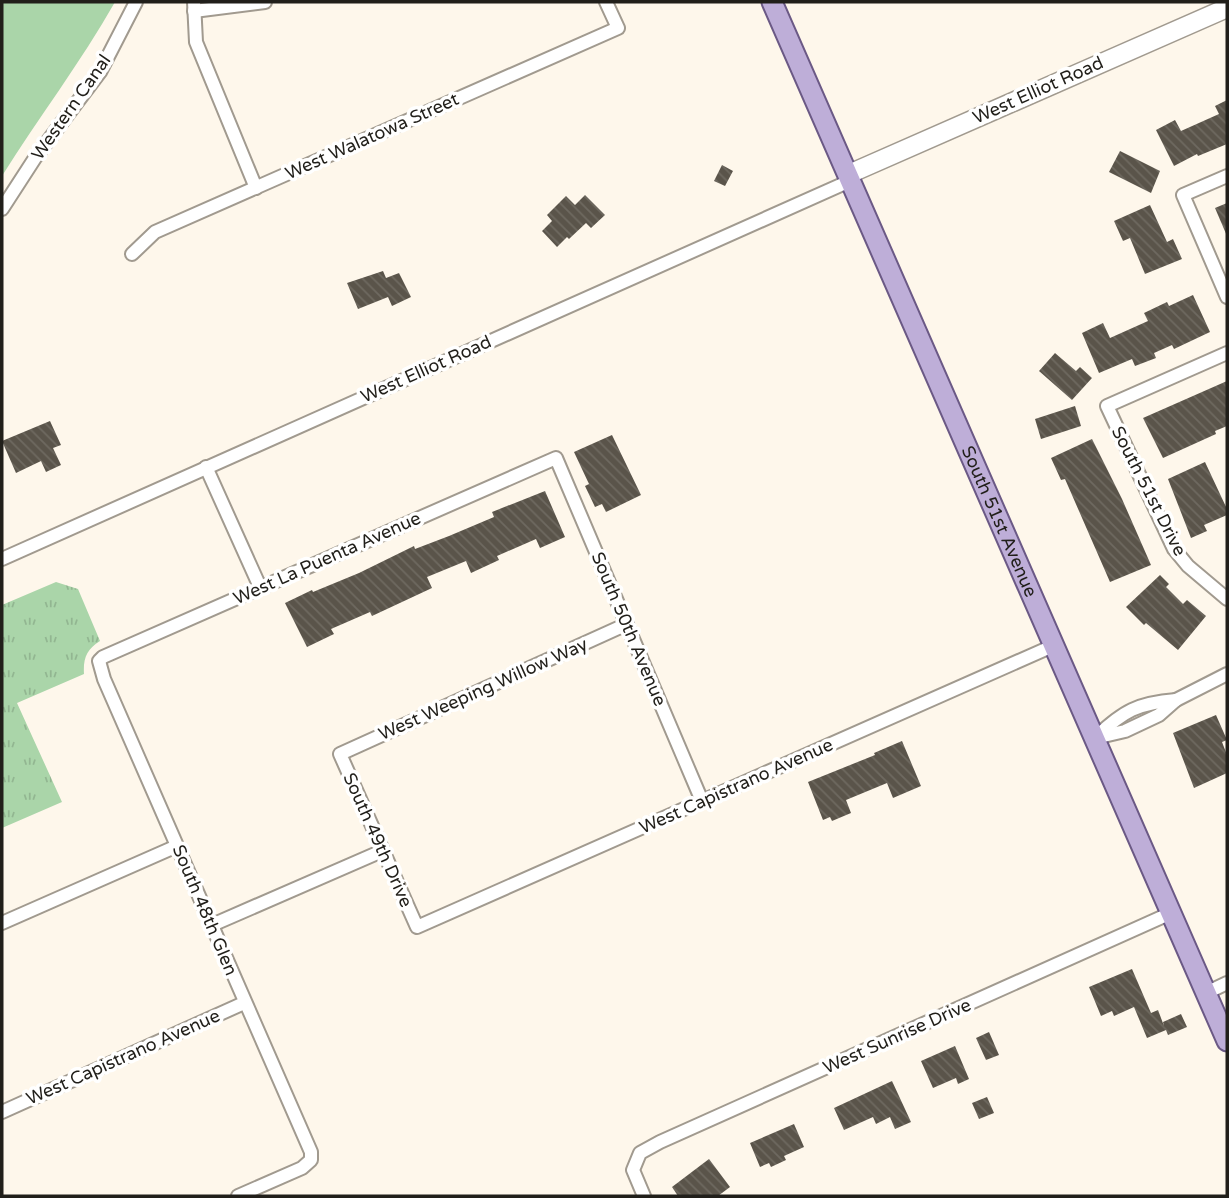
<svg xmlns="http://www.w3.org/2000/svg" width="1229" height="1198" font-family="'Varela Round',sans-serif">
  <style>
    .grass { fill: #aad5a9 }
    .park { fill: url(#park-tufts) }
    .building { fill: url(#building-back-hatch) }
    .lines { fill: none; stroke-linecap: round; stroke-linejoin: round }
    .street-casing { stroke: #a19a8f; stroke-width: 16 }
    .secondary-casing { stroke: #a19a8f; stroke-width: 21 }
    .primary-casing { stroke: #6b5985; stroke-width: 23 }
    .street { stroke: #fff; stroke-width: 12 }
    .secondary { stroke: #fff; stroke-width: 18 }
    .primary { stroke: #beaed8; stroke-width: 19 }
    .labels { text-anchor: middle; stroke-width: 7; stroke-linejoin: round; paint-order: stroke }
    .street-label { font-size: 18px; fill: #211f1a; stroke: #fff }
  </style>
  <defs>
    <pattern id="park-tufts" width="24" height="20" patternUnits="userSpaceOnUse" patternTransform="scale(1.75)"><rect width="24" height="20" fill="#aad5a9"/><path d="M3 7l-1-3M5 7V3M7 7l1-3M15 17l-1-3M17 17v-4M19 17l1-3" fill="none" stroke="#92b691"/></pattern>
    <pattern id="building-back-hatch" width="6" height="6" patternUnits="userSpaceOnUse" patternTransform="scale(1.75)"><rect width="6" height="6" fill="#5a544a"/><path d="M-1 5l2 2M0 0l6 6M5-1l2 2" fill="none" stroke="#6e6960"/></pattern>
  </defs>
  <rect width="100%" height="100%" fill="#fef7eb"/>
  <path class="grass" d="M2,2H115C81,62 39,117 2,176Z"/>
  <path class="park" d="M56,582L78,589L100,641C87,649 83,658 84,674L17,703L62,802L2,828V605Z"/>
  <g class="building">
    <path d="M1227,100V144L1198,156L1197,154L1174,166L1156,130L1175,120L1181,131L1219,114L1215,106Z"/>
    <path d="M1120,151L1160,171L1151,193L1109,172Z"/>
    <path d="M722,165L733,171L725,186L714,181Z"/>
    <path d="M585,195L605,215L591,228L586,223L569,239L567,237L557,247L542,231L552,221L547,215L566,196L575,205Z"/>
    <path d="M1227,203V236L1215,208Z"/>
    <path d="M1150,205L1167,242L1173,239L1182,259L1145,274L1130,238L1123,241L1114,221Z"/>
    <path d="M383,271L386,278L399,273L411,297L392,306L388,297L358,309L347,283Z"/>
    <path d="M1193,295L1210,332L1174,349L1172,345L1154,353L1156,358L1135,366L1132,359L1099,373L1082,333L1103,323L1110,338L1148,321L1144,313L1167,302L1169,306Z"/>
    <path d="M1055,353L1076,371L1080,367L1092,378L1072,400L1039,371Z"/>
    <path d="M1227,381V426L1215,431L1216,434L1163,458L1143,418Z"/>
    <path d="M1075,406L1081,426L1041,439L1035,419Z"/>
    <path d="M50,421L61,445L53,448L61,465L46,472L41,461L16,473L2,441Z"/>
    <path d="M612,435L641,495L606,512L602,504L595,507L585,486L589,484L574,452Z"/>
    <path d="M1092,439L1122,499L1151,565L1110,582L1065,479L1061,480L1051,458Z"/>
    <path d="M1205,462L1227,509V515L1204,525L1207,531L1191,538L1168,479Z"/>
    <path d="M545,491L565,537L540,548L536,539L497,556L499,560L471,573L466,561L427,577L432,588L372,616L370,612L331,629L334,634L307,647L285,603L312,590L313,592L359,573L414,546L415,549L449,536L494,517L492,512Z"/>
    <path d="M1160,575L1169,584L1166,587L1183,604L1187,600L1206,616L1178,650L1146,623L1144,625L1126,607Z"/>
    <path d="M1216,715L1227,740L1222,742L1227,755V773L1194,788L1173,733Z"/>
    <path d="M902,741L921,786L893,798L887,783L846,800L851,813L832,821L830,817L823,820L808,782L875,755L874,753Z"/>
    <path d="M1132,969L1151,1013L1158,1010L1164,1026L1163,1022L1181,1014L1187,1027L1168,1035L1166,1030L1147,1038L1134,1007L1114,1016L1112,1011L1101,1016L1089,987Z"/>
    <path d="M989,1032L999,1055L986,1060L976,1038Z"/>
    <path d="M955,1046L969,1079L958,1084L956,1078L933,1088L921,1061Z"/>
    <path d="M892,1081L911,1122L895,1129L890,1117L876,1124L873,1117L844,1130L834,1108Z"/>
    <path d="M987,1097L994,1113L979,1119L972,1103Z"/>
    <path d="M794,1124L804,1147L784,1156L786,1160L771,1167L769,1163L760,1167L750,1143Z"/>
    <path d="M709,1159L730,1187L718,1196H678L672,1187Z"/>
  </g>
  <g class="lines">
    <defs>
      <g id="street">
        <path d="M194,2L196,42L256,188"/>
        <path d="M194,11L265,2"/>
        <path d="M1227,176L1183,195L1227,297"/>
        <path d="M2,209L35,158L100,72L136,2"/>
        <path d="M132,254L155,232L618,28L606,2"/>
        <path d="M1227,353L1107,406L1174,549L1188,566L1227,599"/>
        <path d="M206,467L260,587"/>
        <path d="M2,559L852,180"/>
        <path d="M627,624L340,754L417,927L1055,645"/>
        <path d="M1096,737C1123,711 1138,703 1176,700"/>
        <path d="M1095,738L1125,731L1159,715L1176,700L1227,674"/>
        <path d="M2,923L177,846"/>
        <path d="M212,925L382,851"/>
        <path d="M1206,993L1227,983"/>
        <path d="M2,1112L244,1003"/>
        <path d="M238,1196L302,1168L311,1160V1152L104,679L99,661L103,657L556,458L702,801"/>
        <path d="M644,1196L633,1170L640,1153L660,1142L1171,913"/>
      </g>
      <path id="secondary" d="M849,174L1227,8"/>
      <g id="primary">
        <path id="s1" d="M772,2L1227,1041"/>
      </g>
    </defs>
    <use href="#street" class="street-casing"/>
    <use href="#secondary" class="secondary-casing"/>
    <use href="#primary" class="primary-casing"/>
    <use href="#street" class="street"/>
    <use href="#secondary" class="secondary"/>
    <use href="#primary" class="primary"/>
  </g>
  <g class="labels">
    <g class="street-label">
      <text transform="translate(1038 90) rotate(-24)" y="6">West Elliot Road</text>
      <text transform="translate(71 107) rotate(-55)" y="6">Western Canal</text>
      <text transform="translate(372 136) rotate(-24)" y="6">West Walatowa Street</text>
      <text transform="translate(426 369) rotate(-24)" y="6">West Elliot Road</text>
      <text transform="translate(1149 491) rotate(63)" y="6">South 51st Drive</text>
      <text dy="6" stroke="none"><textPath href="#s1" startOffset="567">South 51st Avenue</textPath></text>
      <text transform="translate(327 558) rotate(-24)" y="6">West La Puenta Avenue</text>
      <text transform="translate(629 629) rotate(67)" y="6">South 50th Avenue</text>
      <text transform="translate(483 689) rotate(-24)" y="6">West Weeping Willow Way</text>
      <text transform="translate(736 786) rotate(-24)" y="6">West Capistrano Avenue</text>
      <text transform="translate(378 840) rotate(66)" y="6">South 49th Drive</text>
      <text transform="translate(205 910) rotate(67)" y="6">South 48th Glen</text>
      <text transform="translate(897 1036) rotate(-24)" y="6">West Sunrise Drive</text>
      <text transform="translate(123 1057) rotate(-24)" y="6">West Capistrano Avenue</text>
    </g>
  </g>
  <rect width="1229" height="1198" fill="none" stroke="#211f1a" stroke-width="7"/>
</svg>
